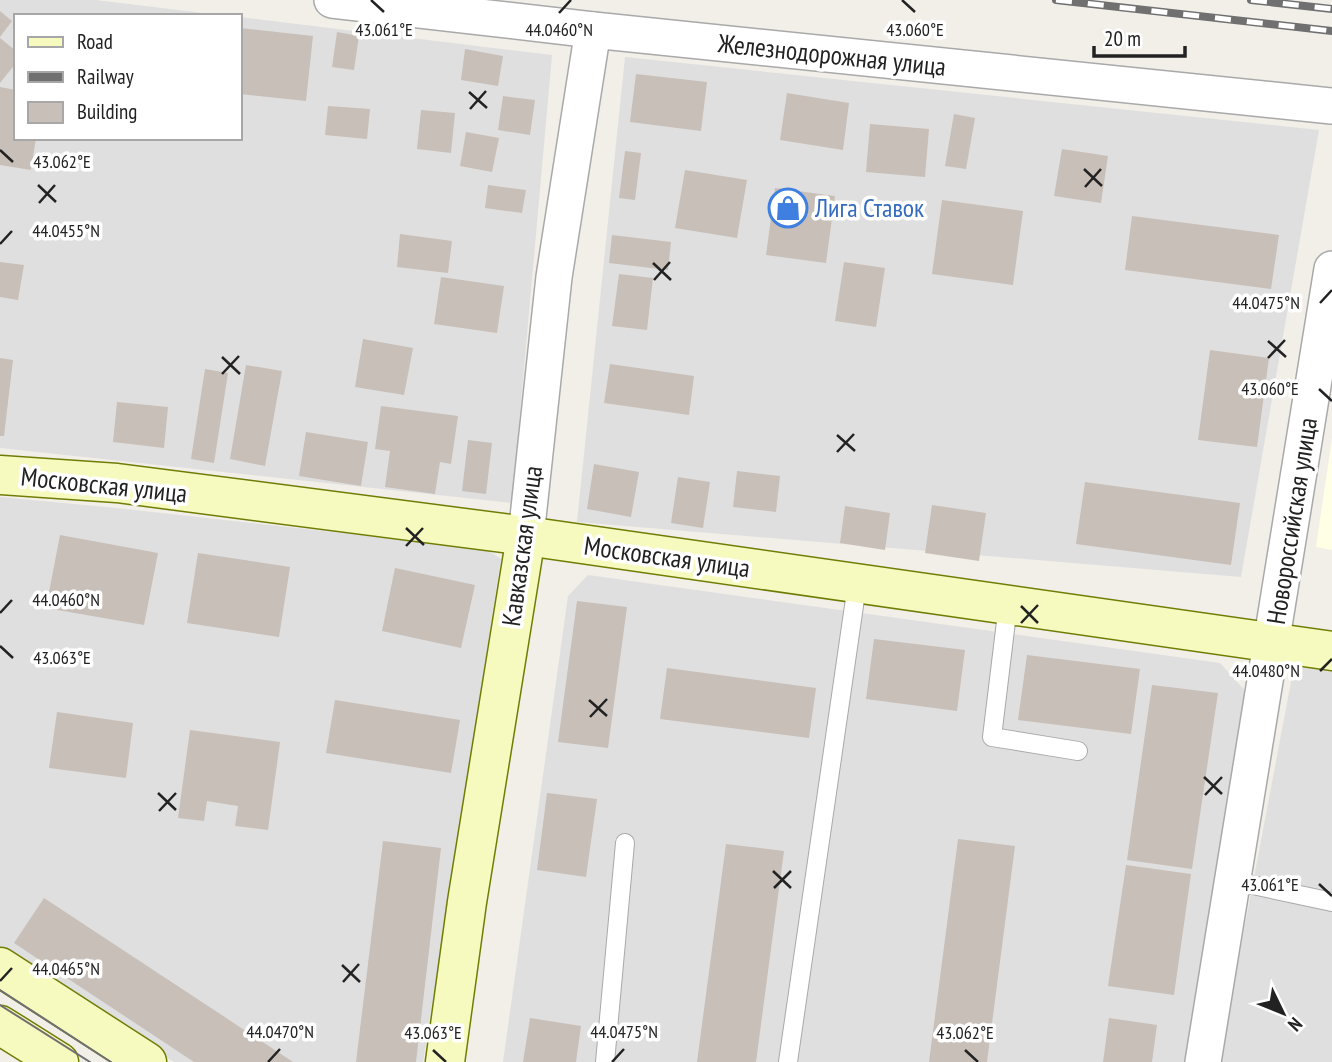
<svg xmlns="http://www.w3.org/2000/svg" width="1332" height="1062" font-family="'PT Sans Narrow',sans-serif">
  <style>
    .residential { fill: #e0dfdf }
    .education { fill: #ffffe5 }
    .building { fill: #c7bfb8 }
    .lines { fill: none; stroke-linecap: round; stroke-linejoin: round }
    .lane-casing { stroke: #a9a9a9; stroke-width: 20 }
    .street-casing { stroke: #a9a9a9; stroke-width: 38 }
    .secondary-casing { stroke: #707d05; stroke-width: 41 }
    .lane { stroke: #fff; stroke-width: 18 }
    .street { stroke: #fff; stroke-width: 35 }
    .secondary { stroke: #f7fabf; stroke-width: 38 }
    .tram { stroke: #707070; stroke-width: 2 }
    .rail-casing { stroke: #707070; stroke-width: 8 }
    .rail { stroke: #fff; stroke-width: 5; stroke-dasharray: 16; stroke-linecap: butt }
    .ticks { fill: none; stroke: #222; stroke-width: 2.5 }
    .labels { text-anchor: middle; stroke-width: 7; stroke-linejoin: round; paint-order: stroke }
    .street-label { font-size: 26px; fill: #222; stroke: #fff }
    .shop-label { font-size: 26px; fill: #366cbe; stroke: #fff; text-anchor: start }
    .ticks-label { font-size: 18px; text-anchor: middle; fill: #222; stroke: #fff; stroke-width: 7; stroke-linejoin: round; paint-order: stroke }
  </style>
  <rect width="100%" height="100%" fill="#f2efe9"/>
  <g class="residential">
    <path d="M0,0H96L227,16H16V138H240V17L552,55L512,503L0,448Z"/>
    <path d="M625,57L1319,130L1241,577L577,522Z"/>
    <path d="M0,497L117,508L486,549L501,559L423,1062H174L0,952Z"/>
    <path d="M588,575L1220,663L1248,694L1190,1062H503L568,596Z"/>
    <path d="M1294,666L1332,672V1062H1219Z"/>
  </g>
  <path class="education" d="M1332,438V550L1316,547Z"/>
  <g class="building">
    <path d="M0,11L12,21L0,37Z"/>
    <path d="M240,28L313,36L306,101L240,94Z"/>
    <path d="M337,32L359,36L354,70L332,67Z"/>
    <path d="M0,38L16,51V63L0,83Z"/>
    <path d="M465,49L503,56L498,86L461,80Z"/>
    <path d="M636,74L707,82L701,131L630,122Z"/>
    <path d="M0,87L16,90V138H36L31,170L0,165Z"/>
    <path d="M787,93L849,103L843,150L780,140Z"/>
    <path d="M503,96L535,100L530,135L498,130Z"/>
    <path d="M328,106L370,109L367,139L325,135Z"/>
    <path d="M421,110L455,113L451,153L417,149Z"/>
    <path d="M954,114L975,118L966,169L945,166Z"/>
    <path d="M870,124L929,129L925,177L866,172Z"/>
    <path d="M466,132L499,138L492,172L460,166Z"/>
    <path d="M1062,149L1108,156L1101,203L1054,196Z"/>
    <path d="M625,151L641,153L635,200L619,198Z"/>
    <path d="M685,170L747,180L737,238L675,228Z"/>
    <path d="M488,185L526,190L522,213L485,208Z"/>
    <path d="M775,188L835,196L826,263L766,255Z"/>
    <path d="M942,200L1023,211L1013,285L932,274Z"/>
    <path d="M1132,216L1279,235L1271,289L1125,270Z"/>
    <path d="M400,234L452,241L448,273L397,267Z"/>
    <path d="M612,235L671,242L668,270L609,263Z"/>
    <path d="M0,262L24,265L18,300L0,297Z"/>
    <path d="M844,262L885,268L876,327L835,321Z"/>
    <path d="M619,274L653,278L647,330L612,326Z"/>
    <path d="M441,277L504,286L497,333L434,324Z"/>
    <path d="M363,339L413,348L404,395L355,387Z"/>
    <path d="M1210,350L1269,358L1257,447L1198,440Z"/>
    <path d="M0,358L13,360L4,436H0Z"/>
    <path d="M610,364L694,376L689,415L604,403Z"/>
    <path d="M246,365L282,371L265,466L230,459Z"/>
    <path d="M205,369L228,373L214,463L191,459Z"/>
    <path d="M117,402L168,407L164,448L113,442Z"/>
    <path d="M381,406L458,416L451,464L440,462L435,494L385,487L390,451L375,449Z"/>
    <path d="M306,432L368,442L361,486L299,476Z"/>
    <path d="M468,440L492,443L486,494L462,491Z"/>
    <path d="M594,464L639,472L631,517L587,509Z"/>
    <path d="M737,471L780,476L776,512L733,507Z"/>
    <path d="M678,477L710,482L703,528L671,523Z"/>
    <path d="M1085,482L1240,503L1231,565L1076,544Z"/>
    <path d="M932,505L986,513L979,561L925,553Z"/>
    <path d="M845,506L890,513L885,550L840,543Z"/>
    <path d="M60,535L158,553L144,625L46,608Z"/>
    <path d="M198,553L290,567L279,637L187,623Z"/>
    <path d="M395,568L475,585L461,648L382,631Z"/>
    <path d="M577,601L627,607L608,748L558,742Z"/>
    <path d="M874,639L965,650L957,711L866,699Z"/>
    <path d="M1027,655L1140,669L1131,734L1018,720Z"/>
    <path d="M667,668L816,688L809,738L660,719Z"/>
    <path d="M1152,685L1218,693L1192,869L1127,860Z"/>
    <path d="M335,700L460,720L451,773L326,753Z"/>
    <path d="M57,712L133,723L126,778L49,768Z"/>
    <path d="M190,730L280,742L268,830L235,826L238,806L225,804L207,801L204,821L178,818Z"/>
    <path d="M547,793L597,799L586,877L537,870Z"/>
    <path d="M958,839L1015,846L987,1062H929Z"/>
    <path d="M383,841L441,848L416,1062H356Z"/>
    <path d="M726,844L784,851L756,1062H697Z"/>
    <path d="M1126,865L1191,874L1174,995L1108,986Z"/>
    <path d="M44,898L293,1062H194L14,943Z"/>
    <path d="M530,1018L581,1026L576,1062H523Z"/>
    <path d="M1109,1018L1157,1025L1152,1062H1103Z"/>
  </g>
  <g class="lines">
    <defs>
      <g id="lane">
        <path d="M1008,605L992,737L1078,751"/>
        <path d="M1234,881L1332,902"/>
        <path d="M605,1062L625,843"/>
        <path d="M788,1062L857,585"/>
      </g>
      <g id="street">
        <path d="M332,0L593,30L1332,106"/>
        <path d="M526,536L554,277L593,30"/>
        <path d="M1203,1062L1332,269"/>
      </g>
      <g id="secondary">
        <path d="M0,475L117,483L526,536L1332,651"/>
        <path d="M0,967L147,1062"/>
        <path d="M0,1025L59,1062"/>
        <path d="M445,1062L467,902L526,536"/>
      </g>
    </defs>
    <use href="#lane" class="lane-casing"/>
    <use href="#street" class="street-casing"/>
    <use href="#secondary" class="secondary-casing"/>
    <use href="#lane" class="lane"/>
    <use href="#street" class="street"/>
    <use href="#secondary" class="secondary"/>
    <g class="tram">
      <path d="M0,990L111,1062"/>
      <path d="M0,1005L90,1062"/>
    </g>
    <defs>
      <g id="rail">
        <path d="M1056,0L1332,31"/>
        <path d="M1251,0L1332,9"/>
      </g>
    </defs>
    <use href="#rail" class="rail-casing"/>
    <use href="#rail" class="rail"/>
  </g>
  <path class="ticks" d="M371,0L384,12M902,0L915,12M559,13L571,0M469,92L487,108M470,109L486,91M0,150L13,162M1084,169L1102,186M38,185L56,202M1085,187L1101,169M39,203L55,185M0,244L12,231M653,263L671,280M654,280L670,262M1320,303L1332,290M1268,341L1286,357M222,357L240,374M1268,358L1285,340M222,374L239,356M1319,389L1332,401M837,435L855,451M837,452L854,434M406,528L424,545M406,546L423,528M1021,606L1038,623M0,613L12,600M1021,623L1038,605M0,646L13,658M1320,671L1332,659M589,700L607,716M590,717L607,699M1204,777L1222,794M158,793L176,810M1205,795L1222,777M159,811L176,793M773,871L791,888M1319,884L1332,896M774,888L791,871M342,965L360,982M0,981L12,968M343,982L359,964M433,1050L446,1062M965,1050L978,1062M268,1062L280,1049M612,1062L624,1049"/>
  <defs>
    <symbol id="shop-ring" viewBox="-11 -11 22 22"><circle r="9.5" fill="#fff" stroke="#3f7fe0" stroke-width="1.5"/><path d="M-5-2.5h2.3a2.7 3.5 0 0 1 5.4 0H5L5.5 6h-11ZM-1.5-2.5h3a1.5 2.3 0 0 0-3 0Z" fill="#3f7fe0"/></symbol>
  </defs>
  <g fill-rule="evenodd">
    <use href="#shop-ring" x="766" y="186" width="44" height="44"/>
  </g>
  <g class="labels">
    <g class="street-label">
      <text transform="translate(832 55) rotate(6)" y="9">Железнодорожная улица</text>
      <text transform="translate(104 485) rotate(6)" y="9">Московская улица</text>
      <text transform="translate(1292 521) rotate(-81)" y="9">Новороссийская улица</text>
      <text transform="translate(522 546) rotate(-82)" y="9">Кавказская улица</text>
      <text transform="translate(667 557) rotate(8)" y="9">Московская улица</text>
    </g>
    <g class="shop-label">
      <text x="815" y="217">Лига Ставок</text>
    </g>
  </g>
  <g class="ticks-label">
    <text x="915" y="36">43.060°E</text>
    <text x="384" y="36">43.061°E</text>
    <text x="559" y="36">44.0460°N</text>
    <text x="62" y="168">43.062°E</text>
    <text x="66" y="237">44.0455°N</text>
    <text x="1266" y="309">44.0475°N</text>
    <text x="1270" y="395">43.060°E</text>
    <text x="66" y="606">44.0460°N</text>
    <text x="62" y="664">43.063°E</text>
    <text x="1266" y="677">44.0480°N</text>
    <text x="1270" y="891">43.061°E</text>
    <text x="66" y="975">44.0465°N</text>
    <text x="280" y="1038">44.0470°N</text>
    <text x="624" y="1038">44.0475°N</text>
    <text x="433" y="1039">43.063°E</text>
    <text x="965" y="1039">43.062°E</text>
  </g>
  <rect x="14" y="14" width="228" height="126" fill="#ffffff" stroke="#a7a7a7" stroke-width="2"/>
  <rect x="28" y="37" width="35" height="10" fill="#f7fabf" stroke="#a7a7a7" stroke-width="2"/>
  <text x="77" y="49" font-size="21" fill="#222222">Road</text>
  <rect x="28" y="72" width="35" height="10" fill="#707070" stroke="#a7a7a7" stroke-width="2"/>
  <text x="77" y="84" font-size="21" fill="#222222">Railway</text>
  <rect x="28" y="102" width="35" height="21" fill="#c7bfb8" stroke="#a7a7a7" stroke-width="2"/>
  <text x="77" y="119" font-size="21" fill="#222222">Building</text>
  <g transform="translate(1283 1013) rotate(133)" stroke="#ffffff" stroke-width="5" paint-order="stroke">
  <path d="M0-5L12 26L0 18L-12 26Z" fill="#222222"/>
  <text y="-10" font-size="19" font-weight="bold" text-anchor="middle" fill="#222222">N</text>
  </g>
  <path d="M1094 46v10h91v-10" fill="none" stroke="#222222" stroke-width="3.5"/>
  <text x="1104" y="46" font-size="21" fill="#222222" stroke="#ffffff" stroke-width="5" paint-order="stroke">20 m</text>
</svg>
